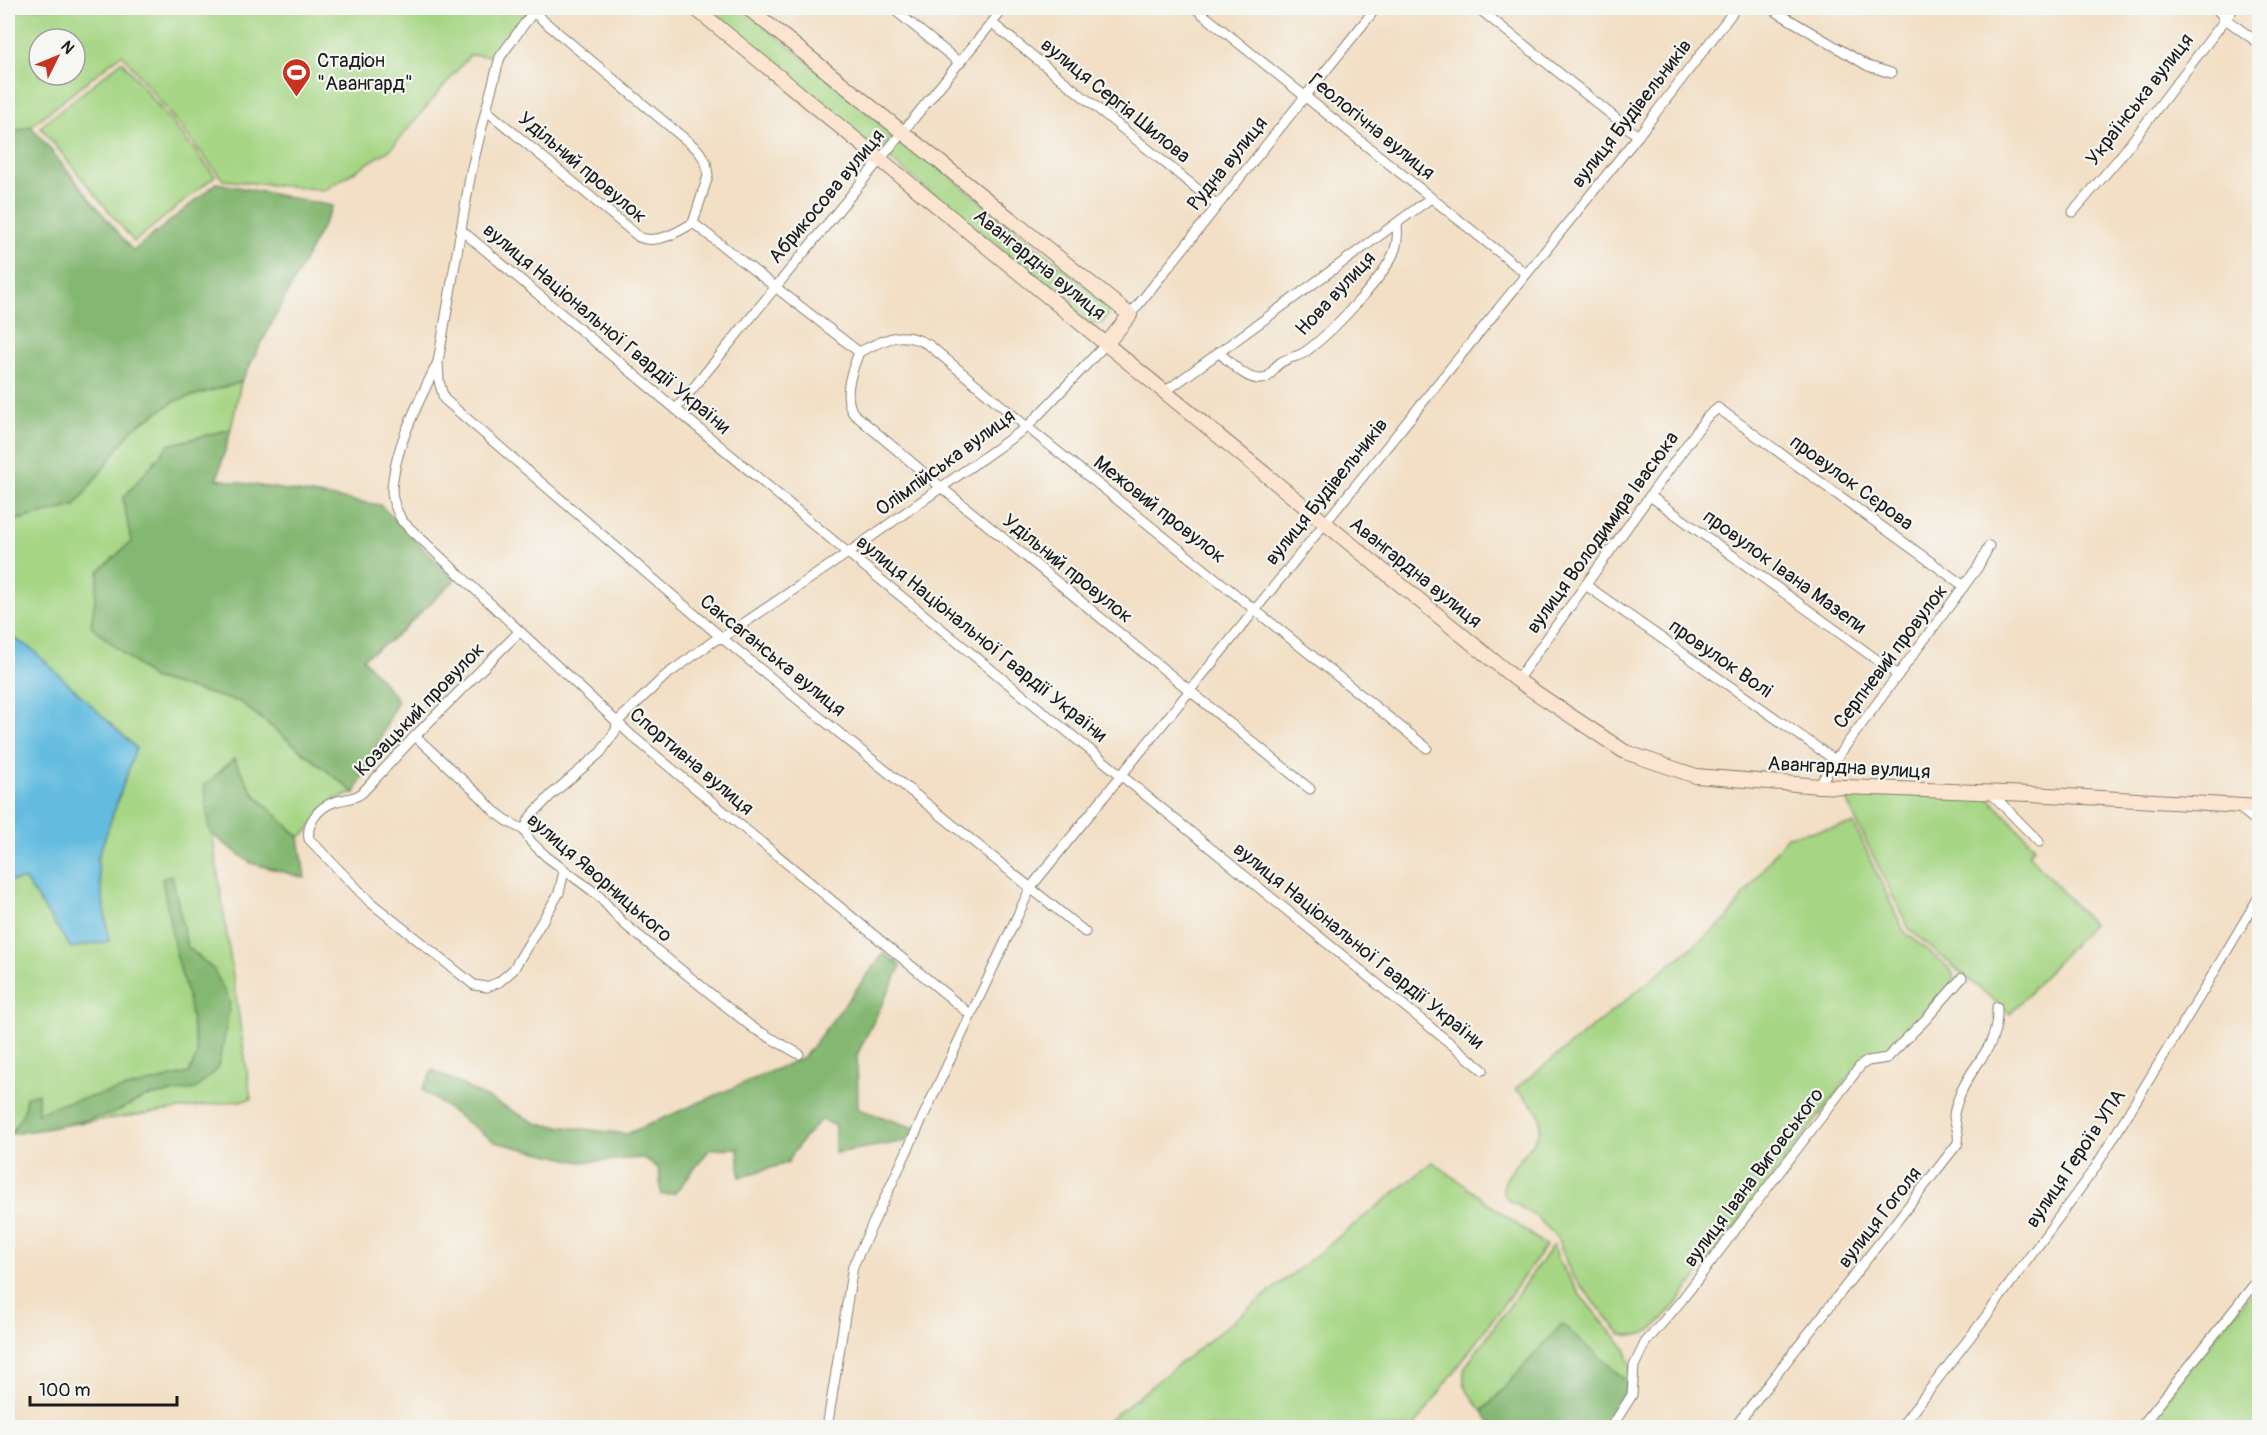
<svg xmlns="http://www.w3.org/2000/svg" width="2267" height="1435" font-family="Pangolin,sans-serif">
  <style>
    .green { fill: #a6d684; stroke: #617950; stroke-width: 1.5; fill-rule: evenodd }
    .forest { fill: #84b772; stroke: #506a47; stroke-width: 1.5 }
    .water { fill: #63bce0; stroke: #406c7e; stroke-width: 1.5 }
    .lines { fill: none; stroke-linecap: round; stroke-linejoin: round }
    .street-casing { stroke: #877e70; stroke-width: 11 }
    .secondary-casing { stroke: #877e70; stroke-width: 16 }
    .street { stroke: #fff; stroke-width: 9 }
    .secondary { stroke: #fce5d0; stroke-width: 14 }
    .labels { text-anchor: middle; stroke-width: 4.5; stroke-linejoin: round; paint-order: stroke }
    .poi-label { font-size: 20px; fill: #1c1c1c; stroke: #f6f6f2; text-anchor: start }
    .street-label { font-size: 20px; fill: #1c1c1c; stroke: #f6f6f2 }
  </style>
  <rect width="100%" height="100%" fill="#f6f6f2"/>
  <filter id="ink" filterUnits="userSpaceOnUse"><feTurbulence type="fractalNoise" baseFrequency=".0167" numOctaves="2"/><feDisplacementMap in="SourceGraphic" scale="12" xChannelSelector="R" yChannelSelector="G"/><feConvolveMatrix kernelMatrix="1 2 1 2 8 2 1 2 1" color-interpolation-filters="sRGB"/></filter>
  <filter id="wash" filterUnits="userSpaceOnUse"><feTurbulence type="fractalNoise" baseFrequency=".008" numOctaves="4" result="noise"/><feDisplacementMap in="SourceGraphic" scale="24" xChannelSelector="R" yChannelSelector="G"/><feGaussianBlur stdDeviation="1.35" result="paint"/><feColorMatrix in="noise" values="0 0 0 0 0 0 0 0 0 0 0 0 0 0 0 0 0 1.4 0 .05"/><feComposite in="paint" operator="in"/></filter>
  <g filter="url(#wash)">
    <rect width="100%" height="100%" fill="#f2dfc5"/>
    <g class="green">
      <path d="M8,8H532L498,56L470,55L391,149L325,190L223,180L122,54L31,126L8,134ZM39,39H75V75H39Z"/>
      <path d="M703,8H743L894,134L883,149L878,150Z"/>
      <path d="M122,61L215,176L134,242L40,127Z"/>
      <path d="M905,140L1108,304V315L1102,323L1092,324L890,159C891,150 897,143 905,140Z"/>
      <path d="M241,382L231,429L169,445L131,542L99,572L152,678L240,702L355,793L333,800L305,834L299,837L254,794L234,759L205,786L251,1099L8,1133V881L25,880L71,948L109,941L97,860L136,748L32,649L8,635V522L75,506L133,428L175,401Z"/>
      <path d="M1846,792L1989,798L2035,847L2028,854L2092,924L2010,1014L1909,929L1845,798Z"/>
      <path d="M1854,824L1900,923L1905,932L1949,968L1953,973L1954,984L1924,1017L1882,1057L1867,1056L1861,1061L1680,1299C1661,1320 1652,1341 1621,1334L1571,1274L1557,1237L1535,1216L1507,1199L1503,1193C1501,1164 1557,1139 1536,1109C1531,1102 1522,1095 1515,1089L1726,920L1787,836Z"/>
      <path d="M1433,1162L1546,1246L1414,1427H1100Z"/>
      <path d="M1553,1245L1561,1265L1580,1295L1625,1348L1631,1367L1632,1386L1563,1325L1483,1411C1471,1398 1460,1386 1465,1367Z"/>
      <path d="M2259,1283V1427L2142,1428Z"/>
    </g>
    <g class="forest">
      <path d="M31,126L133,251L217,183L333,206L241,382L175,401L133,428L75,506L8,522V402L13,394L8,383V134Z"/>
      <path d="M231,429L217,479L380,505L455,580L394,638L363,658L398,700L355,793L240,702L152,678L91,626L99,571L131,542L123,498L169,445Z"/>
      <path d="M234,759L254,794L299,837L305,878L251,863L210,833L204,786Z"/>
      <path d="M172,875L187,946L214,970L230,1002L223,1046L217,1070L195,1089L145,1097L112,1114L51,1128L11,1134L24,1111L26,1097L38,1093V1113L61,1104L189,1073L197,1055L188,998L175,950L162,879Z"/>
      <path d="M884,953L901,966L857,1055L858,1109L915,1128L907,1141L835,1153V1125L820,1120L800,1143L787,1163L740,1177L738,1148L710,1149L675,1193L661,1195L659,1169L644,1158L581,1162L495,1142L422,1090L433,1070L538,1124L627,1134L804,1057Z"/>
      <path d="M1562,1324L1632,1386L1630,1394L1608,1427H1497L1488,1421L1483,1411Z"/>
    </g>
    <path class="water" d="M8,635L32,649L136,748L97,860L109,941L71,948L25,880L8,881Z"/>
  </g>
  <g filter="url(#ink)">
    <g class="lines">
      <defs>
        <g id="street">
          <path d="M536,8L500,57L486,110L471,172L438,362L439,381L444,399L722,638L1085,932"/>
          <path d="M892,8L960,63"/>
          <path d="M1195,8L1525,273"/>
          <path d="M1478,8L1638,136"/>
          <path d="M1770,8L1868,66L1891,73"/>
          <path d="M2216,8L2224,18L2260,44"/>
          <path d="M533,12L698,150L706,162L708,176L693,223"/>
          <path d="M992,23L1217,205"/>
          <path d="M486,110L639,237C656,245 678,232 693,223"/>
          <path d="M2073,212L2120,157L2234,8"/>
          <path d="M693,223L859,352"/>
          <path d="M461,230L848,553L1483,1070"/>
          <path d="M1130,315L1376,8"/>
          <path d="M859,352C886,339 901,329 929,345L1027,427L1427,748"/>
          <path d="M859,352C852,371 842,394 853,413L942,488L1310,789"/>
          <path d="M1218,352C1230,361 1244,379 1260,379C1271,380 1272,368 1280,363C1288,357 1298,357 1305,352C1329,335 1384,278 1394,252C1398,242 1398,234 1397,224"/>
          <path d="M437,364C419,401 394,448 392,490C392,501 397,511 402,521L632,736L971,1015"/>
          <path d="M1166,391L1431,198"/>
          <path d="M676,409L1004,8"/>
          <path d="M1650,496L1898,675"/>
          <path d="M1587,586L1835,760"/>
          <path d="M519,632L415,736L362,793C353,800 345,798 334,802C319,807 306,823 309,839L370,902L474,985L487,987L499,982L513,970L559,893L564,871"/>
          <path d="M1517,680L1706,418L1718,408L1964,586"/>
          <path d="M415,736L481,797L494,811L509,822L524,830L531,842L547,857L598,895L623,923L753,1028L799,1054"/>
          <path d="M1819,786L1835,760L1978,567L1989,546"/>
          <path d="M1991,793L2039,842"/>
          <path d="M2238,807L2260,824"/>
          <path d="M524,830L531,816L551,795L601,752L616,730L617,722L665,676L715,640L722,638L848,553L1027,427L1107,343"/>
          <path d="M827,1428L853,1266L1031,887L1638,136L1736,8"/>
          <path d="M1487,1428L1490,1425L1494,1428"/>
          <path d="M1611,1428L1632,1395L1634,1366L1645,1343L1681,1301L1861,1065L1868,1061L1887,1058L1926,1019L1962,978"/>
          <path d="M1734,1428L1958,1143C1960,1131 1955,1126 1954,1116C1954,1110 1957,1103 1959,1097C1972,1061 1999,1051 1997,1007"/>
          <path d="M1900,1428L1984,1319L2095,1168L2203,991L2260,895"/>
          <path d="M2140,1428L2253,1286"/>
        </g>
        <g id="secondary">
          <path d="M695,8L1517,680L1625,752L1696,776L1819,786L2031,794L2260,807"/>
          <path d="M748,8L1130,315L1107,343"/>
        </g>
      </defs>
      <use href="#street" class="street-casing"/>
      <use href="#secondary" class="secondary-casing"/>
      <use href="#street" class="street"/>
      <use href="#secondary" class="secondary"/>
    </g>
  </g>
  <defs>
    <symbol id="stadium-pin" viewBox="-11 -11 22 30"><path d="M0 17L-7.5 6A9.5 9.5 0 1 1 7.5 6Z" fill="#c8321e" stroke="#f6f6f2"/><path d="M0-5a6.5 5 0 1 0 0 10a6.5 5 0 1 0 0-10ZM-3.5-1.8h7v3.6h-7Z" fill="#fff"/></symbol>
  </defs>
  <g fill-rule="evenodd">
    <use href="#stadium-pin" x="280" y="56" width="33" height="45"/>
  </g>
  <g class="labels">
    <g class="poi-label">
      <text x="317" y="67">Стадіон<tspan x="317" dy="23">"Авангард"</tspan></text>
    </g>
    <g class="street-label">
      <text transform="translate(2139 99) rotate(-52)" y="7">Українська вулиця</text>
      <text transform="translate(1116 100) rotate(39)" y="7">вулиця Сергія Шилова</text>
      <text transform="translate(1631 113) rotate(-52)" y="7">вулиця Будівельників</text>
      <text transform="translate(1372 126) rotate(39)" y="7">Геологічна вулиця</text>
      <text transform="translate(1227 163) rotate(-51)" y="7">Рудна вулиця</text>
      <text transform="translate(583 167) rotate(40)" y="7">Удільний провулок</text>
      <text transform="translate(826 196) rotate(-50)" y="7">Абрикосова вулиця</text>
      <text transform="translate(1040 264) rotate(39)" y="7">Авангардна вулиця</text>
      <text transform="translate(1335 293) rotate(-47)" y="7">Нова вулиця</text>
      <text transform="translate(607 328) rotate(40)" y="7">вулиця Національної Гвардії України</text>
      <text transform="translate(945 462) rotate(-36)" y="7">Олімпійська вулиця</text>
      <text transform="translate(1852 482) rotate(36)" y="7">провулок Сєрова</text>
      <text transform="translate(1326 491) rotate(-51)" y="7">вулиця Будівельників</text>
      <text transform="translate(1160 509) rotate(38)" y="7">Межовий провулок</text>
      <text transform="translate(1602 532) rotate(-54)" y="7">вулиця Володимира Івасюка</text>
      <text transform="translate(1068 568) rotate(39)" y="7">Удільний провулок</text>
      <text transform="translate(1785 571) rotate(36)" y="7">провулок Івана Мазепи</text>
      <text transform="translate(1416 572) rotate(39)" y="7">Авангардна вулиця</text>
      <text transform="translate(982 638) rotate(39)" y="7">вулиця Національної Гвардії України</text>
      <text transform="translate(773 655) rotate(39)" y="7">Саксаганська вулиця</text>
      <text transform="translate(1890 656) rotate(-53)" y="7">Серпневий провулок</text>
      <text transform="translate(1721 658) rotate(35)" y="7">провулок Волі</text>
      <text transform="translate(419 709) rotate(-46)" y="7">Козацький провулок</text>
      <text transform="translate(692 761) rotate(40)" y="7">Спортивна вулиця</text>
      <text transform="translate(1849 767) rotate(3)" y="7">Авангардна вулиця</text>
      <text transform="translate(600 877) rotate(41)" y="7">вулиця Яворницького</text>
      <text transform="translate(1359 945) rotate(39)" y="7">вулиця Національної Гвардії України</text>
      <text transform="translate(2075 1158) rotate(-56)" y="7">вулиця Героїв УПА</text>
      <text transform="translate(1753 1177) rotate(-53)" y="7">вулиця Івана Виговського</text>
      <text transform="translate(1879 1217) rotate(-52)" y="7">вулиця Гоголя</text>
    </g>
  </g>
  <rect width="2267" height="1435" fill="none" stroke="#f6f6f2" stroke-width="30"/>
  <g transform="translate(57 57) rotate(47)"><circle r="28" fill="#f6f6f2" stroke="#9f9f9c" stroke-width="1.5"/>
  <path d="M0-4.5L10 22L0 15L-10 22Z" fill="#c8321e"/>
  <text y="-9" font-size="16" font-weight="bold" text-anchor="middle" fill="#1c1c1c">N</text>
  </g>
  <path d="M30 1396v9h147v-9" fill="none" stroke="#1c1c1c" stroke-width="3"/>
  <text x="39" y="1396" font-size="18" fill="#1c1c1c" stroke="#f6f6f2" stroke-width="4.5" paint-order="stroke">100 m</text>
</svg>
